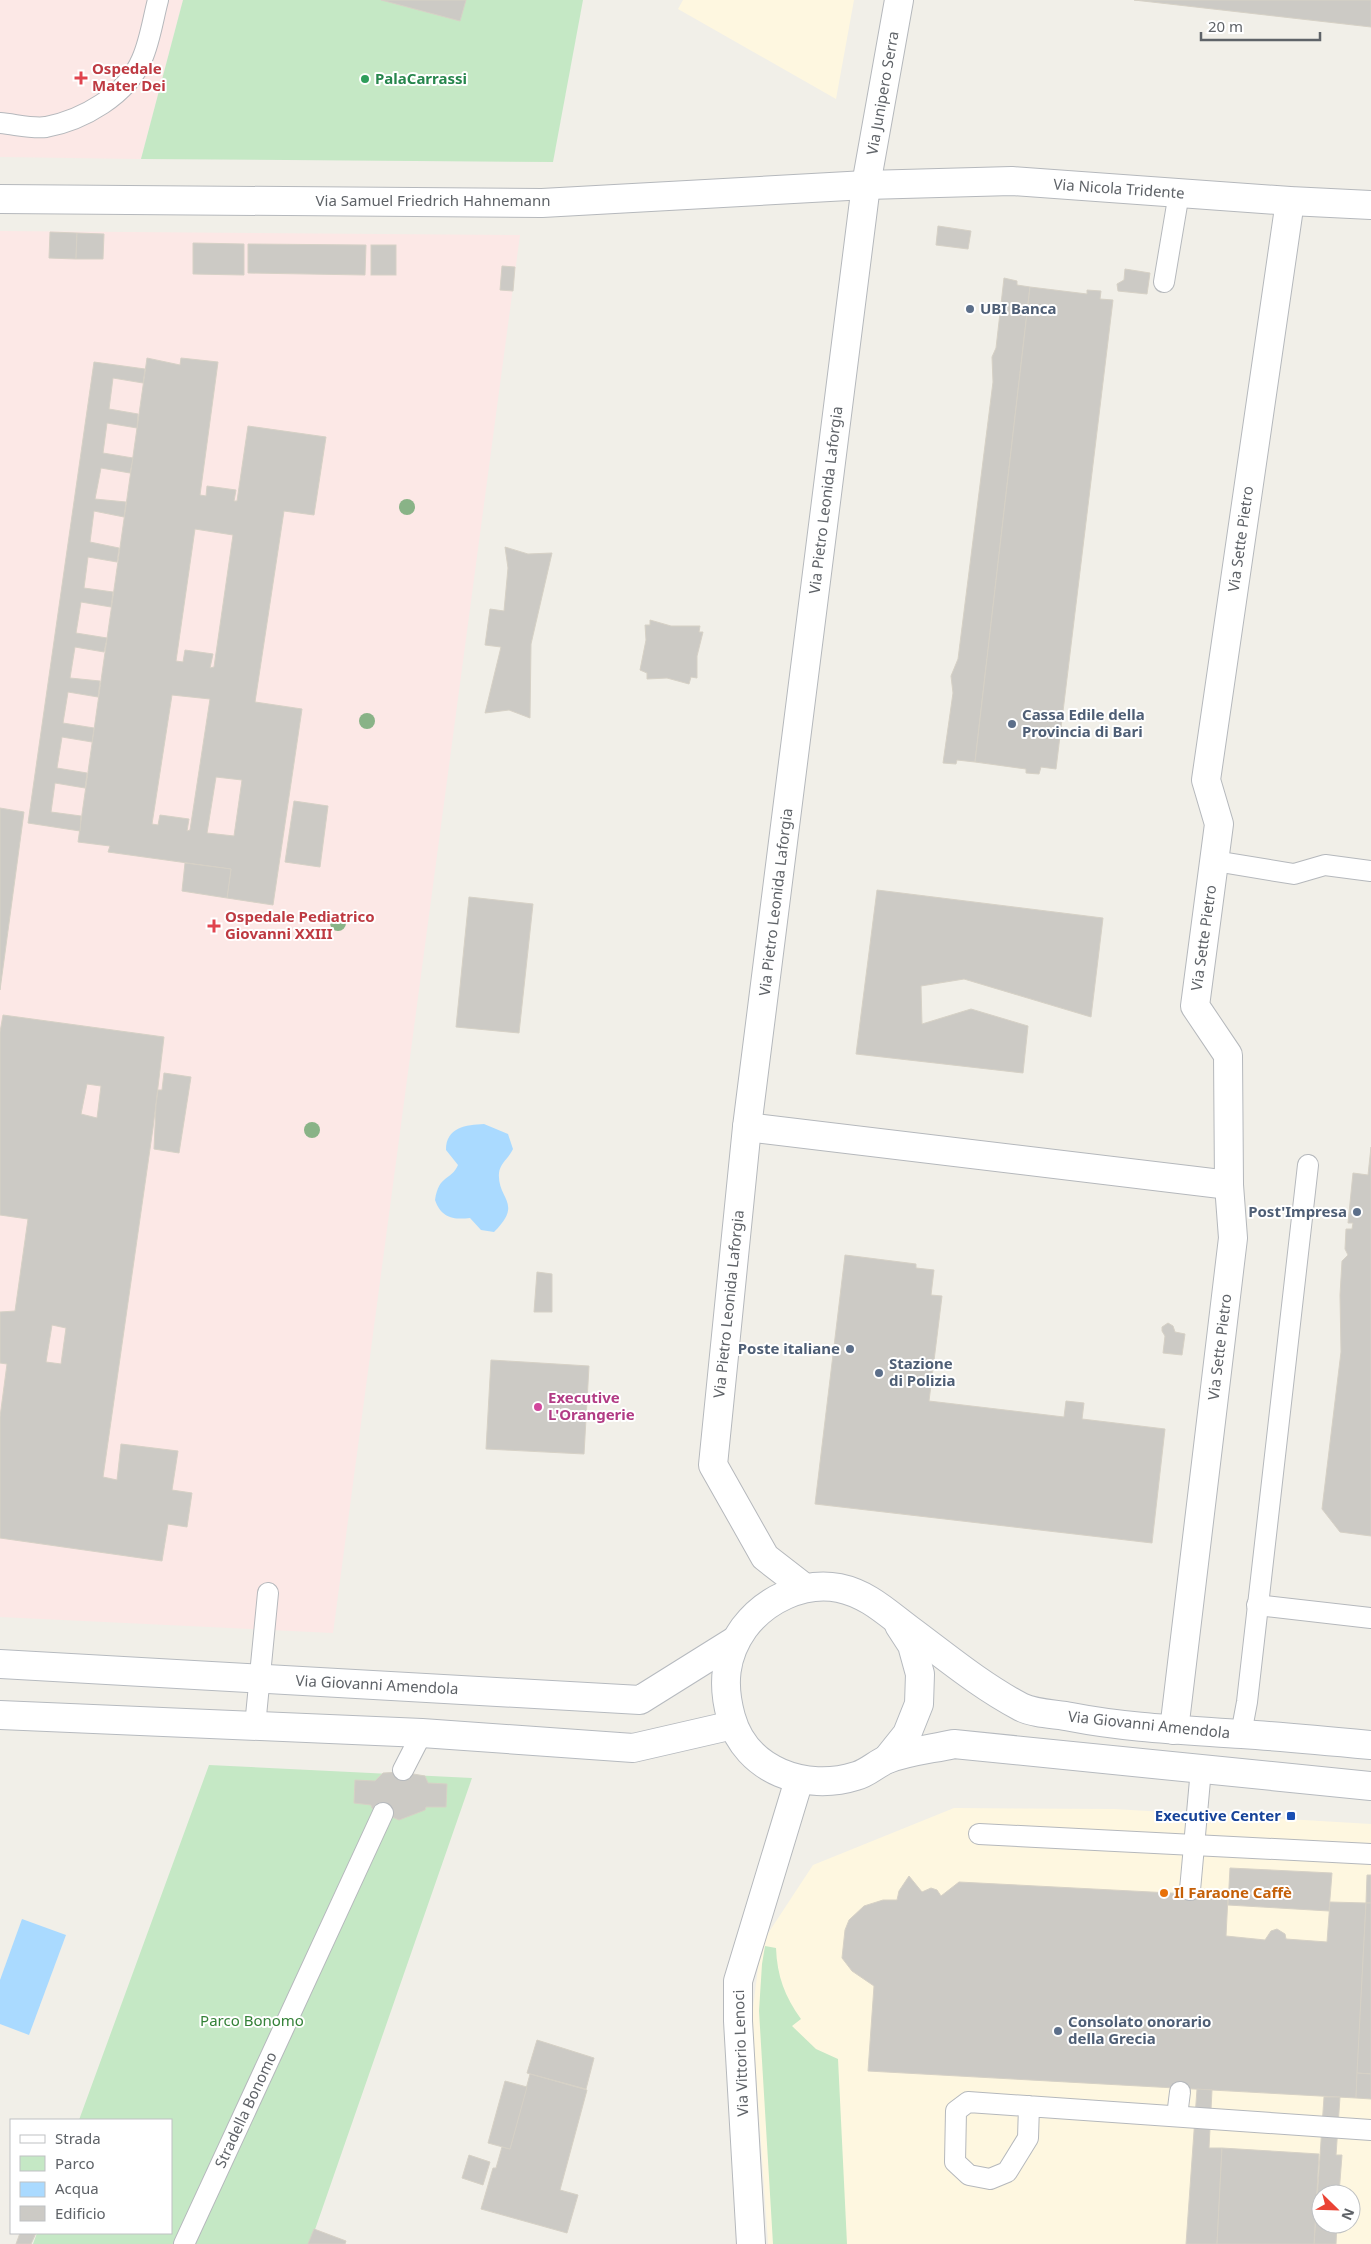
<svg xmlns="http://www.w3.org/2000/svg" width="1371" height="2244" font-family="'Noto Sans',sans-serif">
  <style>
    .commercial { fill: #fef7e0; fill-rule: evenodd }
    .medical { fill: #fce8e6 }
    .green { fill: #c5e8c5 }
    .water { fill: #aadaff }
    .building { fill: #cccac5; stroke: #d6d1c6; fill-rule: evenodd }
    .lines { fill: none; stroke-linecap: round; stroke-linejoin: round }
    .lane-casing { stroke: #b5b8bc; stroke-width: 22 }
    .street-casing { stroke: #b5b8bc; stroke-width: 30 }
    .secondary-casing { stroke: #b6babf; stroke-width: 30 }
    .lane { stroke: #fff; stroke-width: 20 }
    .street { stroke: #fff; stroke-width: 28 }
    .secondary { stroke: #fff; stroke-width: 28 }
    .tree { fill: #89b387 }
    .health-dot { fill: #e0444e; stroke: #fff; stroke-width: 2 }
    .leisure-dot { fill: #2e9e5b; stroke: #fff; stroke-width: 2 }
    .service-dot { fill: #5c6f8a; stroke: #fff; stroke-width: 2 }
    .hotel-dot { fill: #d1479c; stroke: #fff; stroke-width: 2 }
    .transit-dot { fill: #1a4fb4; stroke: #fff; stroke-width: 2 }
    .food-dot { fill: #e8710a; stroke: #fff; stroke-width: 2 }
    .labels { text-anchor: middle; stroke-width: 4; stroke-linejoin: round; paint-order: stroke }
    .health-label { font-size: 15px; font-weight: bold; fill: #be3a42; stroke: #fff; text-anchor: start }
    .leisure-label { font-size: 15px; font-weight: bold; fill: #27864d; stroke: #fff; text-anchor: start }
    .street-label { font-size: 15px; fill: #5f6368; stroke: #fff }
    .service-label { font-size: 15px; font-weight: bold; fill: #4e5e75; stroke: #fff; text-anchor: start }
    .hotel-label { font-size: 15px; font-weight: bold; fill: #b23c85; stroke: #fff; text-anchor: start }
    .transit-label { font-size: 15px; font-weight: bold; fill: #164399; stroke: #fff; text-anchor: end }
    .food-label { font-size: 15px; font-weight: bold; fill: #c56008; stroke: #fff; text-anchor: start }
    .park-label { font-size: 15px; fill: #348238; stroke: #fff }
  </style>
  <rect width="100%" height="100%" fill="#f1efe8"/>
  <g class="commercial">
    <path d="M683,0H854L836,99L678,9Z"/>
    <path d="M954,1808L1114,1809L1371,1824V2244H768L752,2016L761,1944L813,1865ZM1321,2194H1351V2224H1321Z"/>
  </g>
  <g class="medical">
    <path d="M0,0H183L141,159L0,157Z"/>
    <path d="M0,231L520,235L333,1633L0,1617Z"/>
  </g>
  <g class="green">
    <path d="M183,0H583L553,162L141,159Z"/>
    <path d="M209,1765L472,1778L310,2244H33L37,2233H171V2120H79Z"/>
    <path d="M765,1946L776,1948C777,1976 785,1997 801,2019L792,2026L816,2049L838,2059L847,2244H773L759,2011L762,1964Z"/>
  </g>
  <g class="water">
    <path d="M484,1124L508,1134L513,1149C509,1158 500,1163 499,1173C497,1200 524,1202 494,1232L481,1230L470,1218C454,1220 441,1218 435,1200C439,1174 451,1181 458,1165L446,1150C446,1127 466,1125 484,1124Z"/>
    <path d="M22,1919L66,1935L29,2035L0,2024V1980Z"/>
  </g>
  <g class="building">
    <path d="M381,0H466L460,21Z"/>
    <path d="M1134,0H1371V27Z"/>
    <path d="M938,226L971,231L968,249L936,245Z"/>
    <path d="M50,232L77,233L76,259L49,258Z"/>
    <path d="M77,233L104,234L103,259H76Z"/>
    <path d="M193,243L244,244V275L193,274Z"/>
    <path d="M248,244L366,245L365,275L248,273Z"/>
    <rect x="371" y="245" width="25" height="30"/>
    <path d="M502,266L515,267L513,291L500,290Z"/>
    <path d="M1125,269L1150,273L1147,294L1118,291L1117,284L1124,280Z"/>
    <path d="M1004,278L1017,281V285L1030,287L975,762L957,760L956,764L943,763L953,693L951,676L958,659L993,382L992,357L996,348Z"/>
    <path d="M1030,287L1087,294V290L1101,291L1100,299L1113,300L1056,769L1041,767L1039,774L1026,773V769L975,762Z"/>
    <path d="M147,358L180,365L181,358L218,362L200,495L206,496L207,486L236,490L234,501H237L248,426L326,437L314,515L284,511L255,702L302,709L273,905L227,898L231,869L108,852L110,846L78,842ZM195,529L233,535L214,667L210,668L213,654L185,650L183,662L176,661ZM172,695L210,699L190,830L187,831L189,819L160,815L158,825L152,824ZM216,777L242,780L234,836L207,833Z"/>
    <path d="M94,362L145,369L143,383L113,378L109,409L138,414L137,428L107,423L103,453L133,458L130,473L101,468L95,499L126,502L124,517L94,511L90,542L119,548L117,562L88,557L84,588L113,592L111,607L81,602L76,633L107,638L104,652L75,647L70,678L100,681L98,697L68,692L63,723L94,728L92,742L62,737L57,768L87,773L85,788L55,783L51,812L81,816L80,831L28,823Z"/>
    <path d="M505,547L528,554L552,553L531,644L530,718L509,710L485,713L501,647L485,645L490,609L504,611L508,568Z"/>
    <path d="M650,620L671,626H700L699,632H703L697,656V678L691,677L689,684L667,678L647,679V673L640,670L646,640L645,625H650Z"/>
    <path d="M294,801L328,806L320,867L285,862Z"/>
    <path d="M0,808L24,812L0,990Z"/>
    <path d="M185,863L231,869L227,898L182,891Z"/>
    <path d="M877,890L1103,918L1091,1017L964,979L921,986L922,1024L971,1009L1028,1026L1023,1073L856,1054Z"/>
    <path d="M469,897L533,904L519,1033L456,1027Z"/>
    <path d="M3,1015L164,1037L153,1128L103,1477L117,1480L121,1444L178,1451L172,1490L192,1493L187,1527L168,1524L162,1561L0,1538V1417L7,1364L0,1363V1312L15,1311L28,1219L0,1215V1032ZM87,1084L101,1086L97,1118L81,1114ZM52,1325L66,1328L61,1364L46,1362Z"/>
    <path d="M164,1073L191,1077L179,1153L154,1149L156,1105L158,1090H162Z"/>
    <path d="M1371,1147V1536L1340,1532L1322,1509L1341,1352L1340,1295L1342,1261L1348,1255L1345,1249L1346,1229H1352L1353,1223H1348L1353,1173L1368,1175Z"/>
    <path d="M845,1255L916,1264V1268L934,1270L931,1295L942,1296L929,1401L1064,1417L1066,1401L1084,1403L1082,1419L1165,1429L1152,1543L815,1504Z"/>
    <path d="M537,1272L552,1274V1312H534Z"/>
    <path d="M1168,1323L1173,1326L1175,1332L1185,1334L1182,1355L1163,1353L1165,1336L1162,1331V1327Z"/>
    <path d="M491,1360L589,1366L584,1454L486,1449Z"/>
    <path d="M402,1772L425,1776L428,1783L447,1784L446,1807H426L425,1810L399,1820L372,1808L371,1805L354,1803L355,1780L375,1781L383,1773Z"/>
    <path d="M1230,1868L1332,1873L1329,1911L1228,1905Z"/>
    <path d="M1367,1875H1371V1903H1366Z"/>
    <path d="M909,1876L922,1892L931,1888L937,1890L941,1896L959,1882L1228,1896L1226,1936L1265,1940L1271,1931L1277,1929L1285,1934L1286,1939L1327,1942L1330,1902L1366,1903L1356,2098L868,2071L874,1986L852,1971L842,1958L845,1930L849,1920L864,1906L883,1900H897L899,1891Z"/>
    <path d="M1366,1903H1371V2074L1357,2073Z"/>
    <path d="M537,2040L594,2058L586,2089L527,2073Z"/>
    <path d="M1357,2073L1371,2074V2099L1356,2098Z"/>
    <path d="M530,2074L587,2090L560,2190L578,2195L567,2233L481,2209L493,2168H496L502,2147L510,2149Z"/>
    <path d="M505,2081L527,2087L510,2149L488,2143Z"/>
    <path d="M1197,2089L1212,2090L1209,2148H1222L1217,2244H1186Z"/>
    <path d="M1324,2097H1340L1336,2155H1342L1339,2194H1321V2224H1337L1336,2244H1314Z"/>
    <path d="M1222,2148L1319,2154L1314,2244H1217Z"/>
    <path d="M469,2155L490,2162L483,2185L462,2178Z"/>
    <path d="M314,2229L346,2241L345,2244H308Z"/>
    <path d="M20,2233H36L31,2244H16Z"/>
  </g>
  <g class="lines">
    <defs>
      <g id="lane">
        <path d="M0,123C14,124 32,129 46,127C83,120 127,95 142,59C150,41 153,19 158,0"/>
        <path d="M1164,282L1179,193"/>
        <path d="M1215,861L1294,874L1325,865L1371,871"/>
        <path d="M1257,1605L1371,1618"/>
        <path d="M255,1726L268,1593"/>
        <path d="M1241,1734L1247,1702L1308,1165"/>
        <path d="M403,1770L422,1733"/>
        <path d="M979,1834L1371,1854"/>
        <path d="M1190,1890L1201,1769"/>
        <path d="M1029,2106L1028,2138L1007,2172L990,2179L969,2175L955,2162L956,2111L968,2102L1371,2130"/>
        <path d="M1177,2116L1180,2092"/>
        <path d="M184,2244L383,1813"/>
      </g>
      <g id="street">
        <path d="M0,199L542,203L866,185L1012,181L1290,201L1371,205"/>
        <path d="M747,1127L1229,1185"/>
        <path d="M805,1588L765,1557L713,1465L747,1127L866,185L899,0"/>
        <path d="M1174,1730L1233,1238L1229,1185L1228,1055L1195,1006L1219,824L1206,780L1290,201"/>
        <path d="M751,2244L738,2021V1981L799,1780"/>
      </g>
      <g id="secondary">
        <path d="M0,1664L640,1700L736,1640"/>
        <path d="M0,1715L422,1733L633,1748L733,1725"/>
        <path d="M1371,1745C1328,1741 1285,1737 1242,1734C1185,1730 1127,1728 1071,1717C1056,1714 1035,1714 1021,1707C981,1686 945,1656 910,1630C887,1613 868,1594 839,1588C803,1581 765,1600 744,1628C724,1656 722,1685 731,1717C746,1771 806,1792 856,1776C868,1773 877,1763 888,1759C909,1751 932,1749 954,1744L1371,1786"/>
        <path d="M887,1759L907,1734L919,1704L920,1674L912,1645L899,1625"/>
      </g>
    </defs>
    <use href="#lane" class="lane-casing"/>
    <use href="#street" class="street-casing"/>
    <use href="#secondary" class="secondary-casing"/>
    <use href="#lane" class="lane"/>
    <use href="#street" class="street"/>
    <use href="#secondary" class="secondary"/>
  </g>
  <g class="tree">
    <circle cx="407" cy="507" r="8"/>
    <circle cx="367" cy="721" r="8"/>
    <circle cx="338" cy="923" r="8"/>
    <circle cx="312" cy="1130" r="8"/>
  </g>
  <g class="health-dot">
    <path d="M78.5 70.5h5v5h5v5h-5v5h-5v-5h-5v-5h5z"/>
    <path d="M211.5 918.5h5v5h5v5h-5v5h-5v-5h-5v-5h5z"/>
  </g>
  <circle class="leisure-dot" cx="365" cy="79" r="5"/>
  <g class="service-dot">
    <circle cx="970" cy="309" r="5"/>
    <circle cx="1012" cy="724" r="5"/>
    <circle cx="1357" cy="1212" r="5"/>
    <circle cx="850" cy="1349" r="5"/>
    <circle cx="879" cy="1373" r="5"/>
    <circle cx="1058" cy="2031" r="5"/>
  </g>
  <circle class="hotel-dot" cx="538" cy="1407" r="5"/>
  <rect class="transit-dot" x="1286" y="1811" width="10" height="10" rx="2.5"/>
  <circle class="food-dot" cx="1164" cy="1893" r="5"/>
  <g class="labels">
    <g class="health-label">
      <text x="92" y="74">Ospedale<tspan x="92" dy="17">Mater Dei</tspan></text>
      <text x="225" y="922">Ospedale Pediatrico<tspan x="225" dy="17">Giovanni XXIII</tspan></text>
    </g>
    <g class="leisure-label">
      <text x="375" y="84">PalaCarrassi</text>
    </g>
    <g class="street-label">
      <text transform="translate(883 93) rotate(-80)" y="5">Via Junipero Serra</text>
      <text transform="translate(1119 189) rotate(4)" y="5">Via Nicola Tridente</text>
      <text x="433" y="206">Via Samuel Friedrich Hahnemann</text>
      <text transform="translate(826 500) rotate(-83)" y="5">Via Pietro Leonida Laforgia</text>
      <text transform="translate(1241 539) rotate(-82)" y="5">Via Sette Pietro</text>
      <text transform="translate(776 902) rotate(-83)" y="5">Via Pietro Leonida Laforgia</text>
      <text transform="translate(1204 938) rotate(-82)" y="5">Via Sette Pietro</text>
      <text transform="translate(729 1304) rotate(-84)" y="5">Via Pietro Leonida Laforgia</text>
      <text transform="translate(1220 1347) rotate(-83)" y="5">Via Sette Pietro</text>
      <text transform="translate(377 1685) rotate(3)" y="5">Via Giovanni Amendola</text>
      <text transform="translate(1149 1725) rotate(6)" y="5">Via Giovanni Amendola</text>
      <text transform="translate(741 2053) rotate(-92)" y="5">Via Vittorio Lenoci</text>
      <text transform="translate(246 2110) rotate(-65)" y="5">Stradella Bonomo</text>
    </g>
    <g class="service-label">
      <text x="980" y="314">UBI Banca</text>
      <text x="1022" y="720">Cassa Edile della<tspan x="1022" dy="17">Provincia di Bari</tspan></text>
      <text x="1347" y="1217" text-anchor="end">Post'Impresa</text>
      <text x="840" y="1354" text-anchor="end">Poste italiane</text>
      <text x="889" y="1369">Stazione<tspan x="889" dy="17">di Polizia</tspan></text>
      <text x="1068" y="2027">Consolato onorario<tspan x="1068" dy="17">della Grecia</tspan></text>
    </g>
    <g class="hotel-label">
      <text x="548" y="1403">Executive<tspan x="548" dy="17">L'Orangerie</tspan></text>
    </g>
    <g class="transit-label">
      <text x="1281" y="1821">Executive Center</text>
    </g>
    <g class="food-label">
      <text x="1174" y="1898">Il Faraone Caffè</text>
    </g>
    <g class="park-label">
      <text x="252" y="2026">Parco Bonomo</text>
    </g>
  </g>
  <rect x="10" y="2119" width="162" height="115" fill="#ffffff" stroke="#bfc1c3"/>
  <rect x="20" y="2135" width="25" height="8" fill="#ffffff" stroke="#bfc1c3"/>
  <text x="55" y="2144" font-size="15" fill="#5f6368">Strada</text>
  <rect x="20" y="2156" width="25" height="15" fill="#c5e8c5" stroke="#bfc1c3"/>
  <text x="55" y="2169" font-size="15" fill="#5f6368">Parco</text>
  <rect x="20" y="2182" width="25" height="15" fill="#aadaff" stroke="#bfc1c3"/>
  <text x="55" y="2194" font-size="15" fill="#5f6368">Acqua</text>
  <rect x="20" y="2206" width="25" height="15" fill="#cccac5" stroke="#bfc1c3"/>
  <text x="55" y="2219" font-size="15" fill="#5f6368">Edificio</text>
  <g transform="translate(1336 2209) rotate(113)"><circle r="24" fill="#ffffff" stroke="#bfc1c3"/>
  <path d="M0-4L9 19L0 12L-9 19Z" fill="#ea4335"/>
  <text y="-8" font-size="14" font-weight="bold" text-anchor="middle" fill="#5f6368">N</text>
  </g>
  <path d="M1201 32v8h119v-8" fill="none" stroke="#5f6368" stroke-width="2.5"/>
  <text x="1208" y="32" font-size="15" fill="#5f6368" stroke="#ffffff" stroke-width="4" paint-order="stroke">20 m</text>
</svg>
